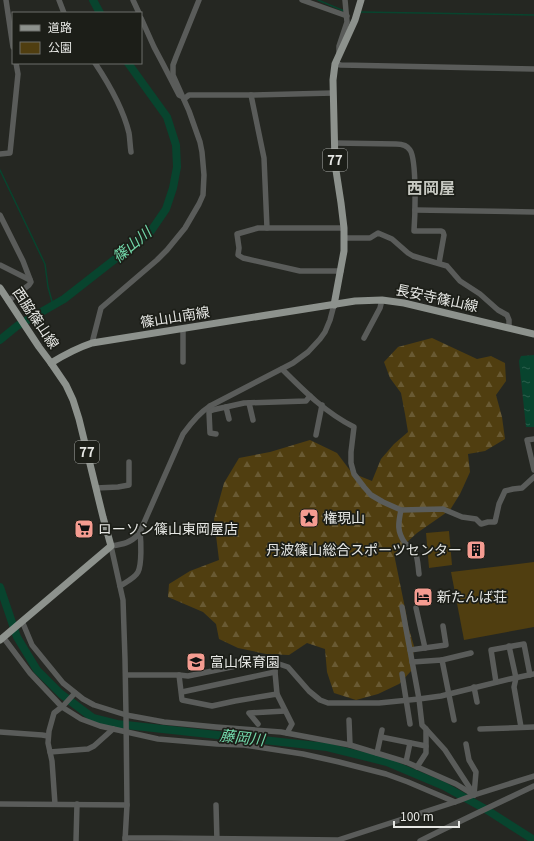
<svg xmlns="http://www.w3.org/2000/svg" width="534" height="841" font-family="Georgia,'Noto Sans JP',serif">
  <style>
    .forest { fill: url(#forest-firs) }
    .park { fill: #503e10 }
    .water { fill: url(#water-ripples) }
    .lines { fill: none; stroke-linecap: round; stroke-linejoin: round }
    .stream { stroke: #08442e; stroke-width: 1.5 }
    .river { stroke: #08442e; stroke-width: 8 }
    .minor { stroke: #5a5c5a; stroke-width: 5.5 }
    .major { stroke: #8d928d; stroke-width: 7 }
    .labels { text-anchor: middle; stroke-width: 3.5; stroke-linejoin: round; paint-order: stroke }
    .shield { fill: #1c1e18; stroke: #a9aba7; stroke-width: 1 }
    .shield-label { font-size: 13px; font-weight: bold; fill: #e6e7e4 }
    .street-label { font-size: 14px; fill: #e6e7e4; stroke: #1c1e18 }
    .poi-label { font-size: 14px; fill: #e6e7e4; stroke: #1c1e18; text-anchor: start }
    .water-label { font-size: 15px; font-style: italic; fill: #72d8aa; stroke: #1c1e18 }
    .quarter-label { font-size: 16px; font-weight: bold; fill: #c7c9c2; stroke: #1c1e18 }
  </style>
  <defs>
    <pattern id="forest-firs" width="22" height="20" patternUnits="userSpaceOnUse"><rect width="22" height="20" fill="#503e10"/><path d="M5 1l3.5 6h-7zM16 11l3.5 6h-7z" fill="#695a33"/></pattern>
    <pattern id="water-ripples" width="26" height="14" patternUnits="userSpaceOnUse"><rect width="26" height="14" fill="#08442e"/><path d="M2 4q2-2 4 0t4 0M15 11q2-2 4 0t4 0" fill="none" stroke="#2c5f4c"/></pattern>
  </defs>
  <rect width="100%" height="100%" fill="#252722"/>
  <path class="forest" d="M432,338L477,359L491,356L505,363L506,381L496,395L502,417L505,439L485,451L468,454L470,472L460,494L450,510L417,533L394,554L406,613L408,626L414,646L412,670L399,684L378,694L356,700L334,693L327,672L325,649L307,643L289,655L266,654L238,648L219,639L216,624L203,612L168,597L169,584L190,571L219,560L214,519L224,483L239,458L270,452L310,440L337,453L352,473L372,481L381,459L394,444L408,432L405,414L401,393L390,378L384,362L398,347Z"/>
  <g class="park">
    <path d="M449,531L452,565L429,568L426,533Z"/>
    <path d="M534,562V627L464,640L451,572Z"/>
  </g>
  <path class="water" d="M534,355V427H526L519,361L521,356Z"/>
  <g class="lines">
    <g class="stream">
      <path d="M318,0L344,11"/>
      <path d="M360,12L534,15"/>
      <path d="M0,170L45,264L48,287L53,305"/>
    </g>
    <g class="river">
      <path d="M93,0L100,13"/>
      <path d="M0,340L17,326L64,299L151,231L166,209L173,188L177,167L176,145L167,117L128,63"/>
      <path d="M0,587L17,637L37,670L61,694L93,718L117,724L327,747L387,762L444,786L487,810L534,840"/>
    </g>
    <g class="minor">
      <path d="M6,0L13,47"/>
      <path d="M59,0L64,13"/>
      <path d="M133,0L139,13"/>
      <path d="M302,0L347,16"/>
      <path d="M141,18L154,47L163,64L179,95L181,96"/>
      <path d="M339,53V46L347,22L345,0"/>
      <path d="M95,63C109,84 123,108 129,133C130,139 130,146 131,152"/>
      <path d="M335,64L341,65L534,69"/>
      <path d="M251,95L264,158L267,228"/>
      <path d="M184,99L189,95H251L333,93"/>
      <path d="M334,143L396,144C402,144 407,145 410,150C417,160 415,217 414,231H441L443,232L444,235L439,263"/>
      <path d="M0,154L10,153L18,74L16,63"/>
      <path d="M415,210L534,212"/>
      <path d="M0,215L23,261L31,282L29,285L8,301"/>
      <path d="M344,238H370L378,233L392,239L408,253L413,256L447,266L460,281L480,294L498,310L507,315L509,320V327"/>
      <path d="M0,265L30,280"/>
      <path d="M341,271H300L243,258L238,255L239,248L237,234L258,228H344"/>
      <path d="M183,329V362"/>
      <path d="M364,338L380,308L382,300"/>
      <path d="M92,343L101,308L157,260L167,250L185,228L199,204L203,195L204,175L202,152L200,142L189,111L173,75V65L176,57L199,0"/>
      <path d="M282,369C304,391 326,413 354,427L351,452V463L354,474L364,487L371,495L383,502L401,510L443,509L462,517L476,519L481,524L488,522H495L499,504L505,491L513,489L522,488L534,477"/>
      <path d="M249,403L253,420"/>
      <path d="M210,406L212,410L226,407L244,403L306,401L310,396"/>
      <path d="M226,407L229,419"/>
      <path d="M212,410L209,412L210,433L216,434"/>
      <path d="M316,435L322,405"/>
      <path d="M534,439L527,440L534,470"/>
      <path d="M96,488L118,487L129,485V462"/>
      <path d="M401,510C398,524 397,532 405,543C408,547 413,548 415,552C418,558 418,567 419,574"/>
      <path d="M120,586C126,582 135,578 138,572C142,564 141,541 140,532"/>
      <path d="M402,607L419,699L422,725L426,729V746"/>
      <path d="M416,608L425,648"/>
      <path d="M22,621L32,645L63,683L83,699L94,705L126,715L164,722L216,727L281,732L350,745L406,762L456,784L474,795"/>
      <path d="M3,637L30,673L62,707L81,719L100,726L158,739L217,744L244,745L303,754L339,762L386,774L408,782L455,802"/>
      <path d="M509,646L516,678L514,687L521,727"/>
      <path d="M410,650L446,645L443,626"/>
      <path d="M442,660L471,653"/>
      <path d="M412,662L442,660L454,720"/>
      <path d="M276,663L275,672L277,694"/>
      <path d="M402,674L410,724"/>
      <path d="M126,675H179L188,676L246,664L276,663L288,667L309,691L320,700L328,703H379L419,699L441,696L510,679L534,674"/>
      <path d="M179,675L182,700L212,706L235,701L277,694L292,724L287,733"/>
      <path d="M496,682L491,650L524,644L530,675"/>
      <path d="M474,687L477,702"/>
      <path d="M182,692L275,672"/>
      <path d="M349,720L350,745"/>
      <path d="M258,724L249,713L285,711"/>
      <path d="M426,729L445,750L473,793"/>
      <path d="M480,729L534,727"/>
      <path d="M0,732L42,735L48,736"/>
      <path d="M381,737L426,746V753L417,767"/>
      <path d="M466,744L469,760L476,772L474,795"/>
      <path d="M50,752L88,749L94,746L113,729"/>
      <path d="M377,753L382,730"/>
      <path d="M406,762L410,743"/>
      <path d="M0,804L127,805"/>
      <path d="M55,804L52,761L48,743L49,731L54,713L63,706L75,693"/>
      <path d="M216,805L217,841"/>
      <path d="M125,838H164L338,840L458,801L471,796L534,776"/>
      <path d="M76,841L77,804"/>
      <path d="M125,841L127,805L126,715L125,659L123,600L111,546C124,544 130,543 139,534L183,434C191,423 199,413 210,406L293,363L308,352L320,339L325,332L330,320L334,305"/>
      <path d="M420,841C458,822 496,804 534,786"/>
    </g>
    <g class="major">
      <path d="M0,288L39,347L51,363L66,385L73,400L79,419L103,517L111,546L0,640"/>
      <path d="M334,305L344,251V228L341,203L335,164L333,80L335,64L355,20L361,0"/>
      <path d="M51,363C64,355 77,348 92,343L355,301L382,300L404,303L534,334"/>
    </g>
  </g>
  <defs>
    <symbol id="sight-square" viewBox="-11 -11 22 22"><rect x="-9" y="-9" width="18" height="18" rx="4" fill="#f59c91" stroke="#1c1e18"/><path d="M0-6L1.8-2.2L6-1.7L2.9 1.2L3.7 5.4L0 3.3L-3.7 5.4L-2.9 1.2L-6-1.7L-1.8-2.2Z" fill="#111"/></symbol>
    <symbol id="supermarket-square" viewBox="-11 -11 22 22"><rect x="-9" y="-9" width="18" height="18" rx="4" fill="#f59c91" stroke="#1c1e18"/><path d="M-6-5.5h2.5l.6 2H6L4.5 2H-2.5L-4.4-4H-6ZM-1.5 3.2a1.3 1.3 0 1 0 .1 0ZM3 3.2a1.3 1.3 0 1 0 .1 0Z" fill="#111"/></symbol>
    <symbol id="building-square" viewBox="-11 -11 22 22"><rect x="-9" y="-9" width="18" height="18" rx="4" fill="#f59c91" stroke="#1c1e18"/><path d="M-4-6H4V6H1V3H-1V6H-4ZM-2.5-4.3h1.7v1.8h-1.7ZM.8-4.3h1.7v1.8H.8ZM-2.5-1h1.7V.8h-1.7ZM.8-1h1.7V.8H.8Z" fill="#111"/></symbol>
    <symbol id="hotel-square" viewBox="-11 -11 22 22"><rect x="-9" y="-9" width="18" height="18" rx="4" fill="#f59c91" stroke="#1c1e18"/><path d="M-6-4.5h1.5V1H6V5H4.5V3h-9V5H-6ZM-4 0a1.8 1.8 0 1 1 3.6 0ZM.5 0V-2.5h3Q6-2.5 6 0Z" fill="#111"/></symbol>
    <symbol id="school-square" viewBox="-11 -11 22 22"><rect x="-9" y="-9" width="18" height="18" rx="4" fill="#f59c91" stroke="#1c1e18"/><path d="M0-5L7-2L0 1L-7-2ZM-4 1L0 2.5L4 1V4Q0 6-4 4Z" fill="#111"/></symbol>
  </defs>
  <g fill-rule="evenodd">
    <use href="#sight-square" x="298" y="507" width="22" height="22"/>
    <use href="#supermarket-square" x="73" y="518" width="22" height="22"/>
    <use href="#building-square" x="465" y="539" width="22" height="22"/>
    <use href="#hotel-square" x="412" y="586" width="22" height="22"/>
    <use href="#school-square" x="185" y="651" width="22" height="22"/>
  </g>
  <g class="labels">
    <g class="shield">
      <rect x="323" y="149" width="24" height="22" rx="3"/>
      <rect x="75" y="441" width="24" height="22" rx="3"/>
    </g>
    <g class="shield-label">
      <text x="335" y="165">77</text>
      <text x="87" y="457">77</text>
    </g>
    <g class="street-label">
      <text transform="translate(437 298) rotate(12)" y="5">長安寺篠山線</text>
      <text transform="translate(175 317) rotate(-9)" y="5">篠山山南線</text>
      <text transform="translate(36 318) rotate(56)" y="5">西脇篠山線</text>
    </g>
    <g class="poi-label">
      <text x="323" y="523">権現山</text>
      <text x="98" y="534">ローソン篠山東岡屋店</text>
      <text x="462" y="555" text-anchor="end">丹波篠山総合スポーツセンター</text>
      <text x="437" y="602">新たんば荘</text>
      <text x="210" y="667">富山保育園</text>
    </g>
    <g class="water-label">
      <text transform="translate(132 245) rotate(-40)" y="5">篠山川</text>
      <text transform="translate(242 738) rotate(6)" y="5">藤岡川</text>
    </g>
    <g class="quarter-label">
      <text x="431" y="194">西岡屋</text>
    </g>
  </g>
  <rect x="12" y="12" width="130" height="52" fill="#1c1e18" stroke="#6d6e6a"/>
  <rect x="20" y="25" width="20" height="6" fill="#8d928d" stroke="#6d6e6a"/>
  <text x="48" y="32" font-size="12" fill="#e6e7e4">道路</text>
  <rect x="20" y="42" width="20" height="12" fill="#503e10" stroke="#6d6e6a"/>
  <text x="48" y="52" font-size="12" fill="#e6e7e4">公園</text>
  <path d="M394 821v6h65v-6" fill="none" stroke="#e6e7e4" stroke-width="2"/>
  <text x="400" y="821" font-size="12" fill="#e6e7e4" stroke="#1c1e18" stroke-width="3" paint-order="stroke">100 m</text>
</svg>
